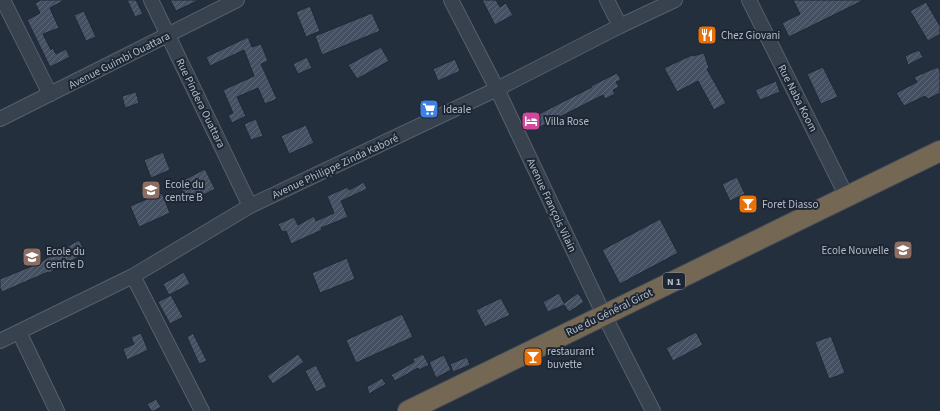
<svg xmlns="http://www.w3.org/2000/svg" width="940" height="411" font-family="'Source Sans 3',sans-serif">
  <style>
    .building { fill: url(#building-hatch); stroke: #1f2835 }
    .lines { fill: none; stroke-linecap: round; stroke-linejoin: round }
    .minor-casing { stroke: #565f6c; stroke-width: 16 }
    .highway-casing { stroke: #434c59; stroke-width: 22 }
    .minor { stroke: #38414e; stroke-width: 14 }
    .highway { stroke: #746855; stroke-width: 20 }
    .labels { text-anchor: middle; stroke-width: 4; stroke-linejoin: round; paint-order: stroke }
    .shield { fill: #1d2633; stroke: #878f9c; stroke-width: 1 }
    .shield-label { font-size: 10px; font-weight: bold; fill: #b4bcc9 }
    .poi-label { font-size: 11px; fill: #b4bcc9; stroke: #1d2633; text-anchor: start }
    .street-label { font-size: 11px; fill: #b4bcc9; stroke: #1d2633 }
  </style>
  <defs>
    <pattern id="building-hatch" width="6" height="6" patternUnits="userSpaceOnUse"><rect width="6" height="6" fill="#455162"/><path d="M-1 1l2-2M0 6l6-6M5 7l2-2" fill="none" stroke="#5d6877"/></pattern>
  </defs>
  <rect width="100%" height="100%" fill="#242f3e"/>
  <g class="building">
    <path d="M41,0H65L50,8L59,28L43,34L51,50L53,48L56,54L66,49L70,57L50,67L27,20L40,13L35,3Z"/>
    <path d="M127,0H136L143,14L135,17Z"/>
    <path d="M170,0H199L176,11Z"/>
    <path d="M482,0H496L500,7L506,3L513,15L495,25Z"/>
    <path d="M793,0H864L789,37L782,23L800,14Z"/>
    <path d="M926,2L940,26V34L928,41L910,11Z"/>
    <path d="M310,6L320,31L306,37L296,12Z"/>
    <path d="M84,11L96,37L86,41L74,15Z"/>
    <path d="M372,13L380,31L322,55L315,36Z"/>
    <path d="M248,37L252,47L261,44L268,61L261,64L277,99L265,104L258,88L237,97L246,116L232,123L228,115L233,113L223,90L254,76L244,50L210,66L206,57Z"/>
    <path d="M381,47L389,61L357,79L348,65Z"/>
    <path d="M919,50L923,57L908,65L905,56Z"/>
    <path d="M704,53L709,68L707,69L726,103L714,110L698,81L677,92L664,68L692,55L693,56Z"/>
    <path d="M307,57L312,68L298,74L293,64Z"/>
    <path d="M455,59L460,71L438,81L433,69Z"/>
    <path d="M823,67L838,97L821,104L807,74Z"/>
    <path d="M938,67L940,71V93L928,99L925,96L904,106L896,93L917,82L914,77Z"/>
    <path d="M617,73L621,80L616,82L619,87L613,90L615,94L605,99L603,95L540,127L535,116L592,87L591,86Z"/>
    <path d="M776,81L780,92L760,100L755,90Z"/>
    <path d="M136,92L139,103L125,108L122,96Z"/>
    <path d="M256,119L263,136L251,140L244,124Z"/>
    <path d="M306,125L314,143L289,154L281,136Z"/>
    <path d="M163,152L170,170L151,178L144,160Z"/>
    <path d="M205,169L215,189L188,203L178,183Z"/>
    <path d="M737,177L745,194L730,201L722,184Z"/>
    <path d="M364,182L367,189L341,201L348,217L321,228L322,230L291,244L286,231L282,232L278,224L294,217L298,225L314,216L316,221L334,213L327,196L348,187L349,190Z"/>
    <path d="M162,193L170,213L139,227L130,206Z"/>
    <path d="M660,219L678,253L620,284L602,250Z"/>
    <path d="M79,240L86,253L49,273L48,272L2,292L0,288V279L42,262V261Z"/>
    <path d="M347,258L355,279L320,293L312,273Z"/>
    <path d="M184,272L190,284L169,295L163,284Z"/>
    <path d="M559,293L564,303L578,293L584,302L569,312L564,305L548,312L543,302Z"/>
    <path d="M171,295L183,317L170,324L158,302Z"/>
    <path d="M501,298L510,315L485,327L476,310Z"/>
    <path d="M402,314L413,337L356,363L346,340Z"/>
    <path d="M696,332L703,345L673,361L666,348Z"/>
    <path d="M141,333L148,350L127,360L123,349L134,344L131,337Z"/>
    <path d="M193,333L207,361L199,364L187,337Z"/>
    <path d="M831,336L845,373L829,379L815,342Z"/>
    <path d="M298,354L304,362L273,384L267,376Z"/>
    <path d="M423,354L429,365L419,370L418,368L395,381L391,375L414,362L413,359Z"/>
    <path d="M444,355L451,370L436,378L429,362Z"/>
    <path d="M467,357L470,365L453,372L450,364Z"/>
    <path d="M316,365L327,387L316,392L305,371Z"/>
    <path d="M382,378L386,384L369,394L367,387Z"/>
    <path d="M156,399L161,407L154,411H151L147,404Z"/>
  </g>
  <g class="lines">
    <defs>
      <g id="minor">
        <path d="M3,0L50,94"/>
        <path d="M151,0L250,206"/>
        <path d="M451,0L497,89L604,315L653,411"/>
        <path d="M607,0L620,26"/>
        <path d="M749,0L847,197"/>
        <path d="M0,119L237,0"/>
        <path d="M133,276L202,411"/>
        <path d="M19,332L57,411"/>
        <path d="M0,341L133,276L250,206L497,89L620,26L675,0"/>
      </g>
      <path id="highway" d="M408,411L940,151"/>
    </defs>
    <use href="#minor" class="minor-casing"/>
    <use href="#highway" class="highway-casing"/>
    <use href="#minor" class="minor"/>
    <use href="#highway" class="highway"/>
  </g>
  <defs>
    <symbol id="restaurant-square" viewBox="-11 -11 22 22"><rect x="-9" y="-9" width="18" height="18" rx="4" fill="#e8710a" stroke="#1d2633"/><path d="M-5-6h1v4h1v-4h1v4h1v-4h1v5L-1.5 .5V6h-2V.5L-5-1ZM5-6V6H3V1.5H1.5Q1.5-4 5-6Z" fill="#fff"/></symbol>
    <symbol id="supermarket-square" viewBox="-11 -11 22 22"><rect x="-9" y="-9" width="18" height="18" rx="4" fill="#3f7fe0" stroke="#1d2633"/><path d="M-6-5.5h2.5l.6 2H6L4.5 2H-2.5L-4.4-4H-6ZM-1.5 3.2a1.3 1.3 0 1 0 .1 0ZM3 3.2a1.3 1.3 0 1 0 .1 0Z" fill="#fff"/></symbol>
    <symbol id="hotel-square" viewBox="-11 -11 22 22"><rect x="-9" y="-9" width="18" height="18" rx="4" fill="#d1479c" stroke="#1d2633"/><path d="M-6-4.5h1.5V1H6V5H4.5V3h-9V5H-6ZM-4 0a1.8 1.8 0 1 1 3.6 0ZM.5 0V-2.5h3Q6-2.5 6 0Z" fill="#fff"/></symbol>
    <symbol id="school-square" viewBox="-11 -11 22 22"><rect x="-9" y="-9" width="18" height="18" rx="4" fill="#8d6e63" stroke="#1d2633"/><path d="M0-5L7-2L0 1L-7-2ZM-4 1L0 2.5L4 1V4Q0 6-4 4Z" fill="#fff"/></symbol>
    <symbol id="bar-square" viewBox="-11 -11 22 22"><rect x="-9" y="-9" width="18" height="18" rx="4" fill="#e8710a" stroke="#1d2633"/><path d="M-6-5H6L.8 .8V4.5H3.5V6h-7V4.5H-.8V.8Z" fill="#fff"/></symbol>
  </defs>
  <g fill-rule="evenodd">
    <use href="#restaurant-square" x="696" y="24" width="22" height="22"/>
    <use href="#supermarket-square" x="418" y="98" width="22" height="22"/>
    <use href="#hotel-square" x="520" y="110" width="22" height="22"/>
    <use href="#school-square" x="140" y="179" width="22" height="22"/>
    <use href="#bar-square" x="737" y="193" width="22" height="22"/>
    <use href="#school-square" x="892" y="239" width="22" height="22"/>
    <use href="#school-square" x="21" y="246" width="22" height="22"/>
    <use href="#bar-square" x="522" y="346" width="22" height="22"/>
  </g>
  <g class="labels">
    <rect class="shield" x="663" y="273" width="22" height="16" rx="3"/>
    <g class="shield-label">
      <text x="674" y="285">N 1</text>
    </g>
    <g class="poi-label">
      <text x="721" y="39">Chez Giovani</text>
      <text x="443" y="113">Ideale</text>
      <text x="545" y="125">Villa Rose</text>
      <text x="165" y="188">Ecole du<tspan x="165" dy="13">centre B</tspan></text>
      <text x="762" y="208">Foret Diasso</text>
      <text x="889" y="254" text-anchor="end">Ecole Nouvelle</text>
      <text x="46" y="255">Ecole du<tspan x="46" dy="13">centre D</tspan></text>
      <text x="547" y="355">restaurant<tspan x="547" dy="13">buvette</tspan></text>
    </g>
    <g class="street-label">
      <text transform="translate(119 60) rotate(-27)" y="4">Avenue Guimbi Ouattara</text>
      <text transform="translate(798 98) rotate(63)" y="4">Rue Naba Koom</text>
      <text transform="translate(201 103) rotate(64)" y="4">Rue Pindera Ouattara</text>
      <text transform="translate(335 166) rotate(-25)" y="4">Avenue Philippe Zinda Kaboré</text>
      <text transform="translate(552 205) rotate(65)" y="4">Avenue François Vilain</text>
      <text transform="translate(609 312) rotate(-26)" y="4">Rue du Général Girot</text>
    </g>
  </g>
</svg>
